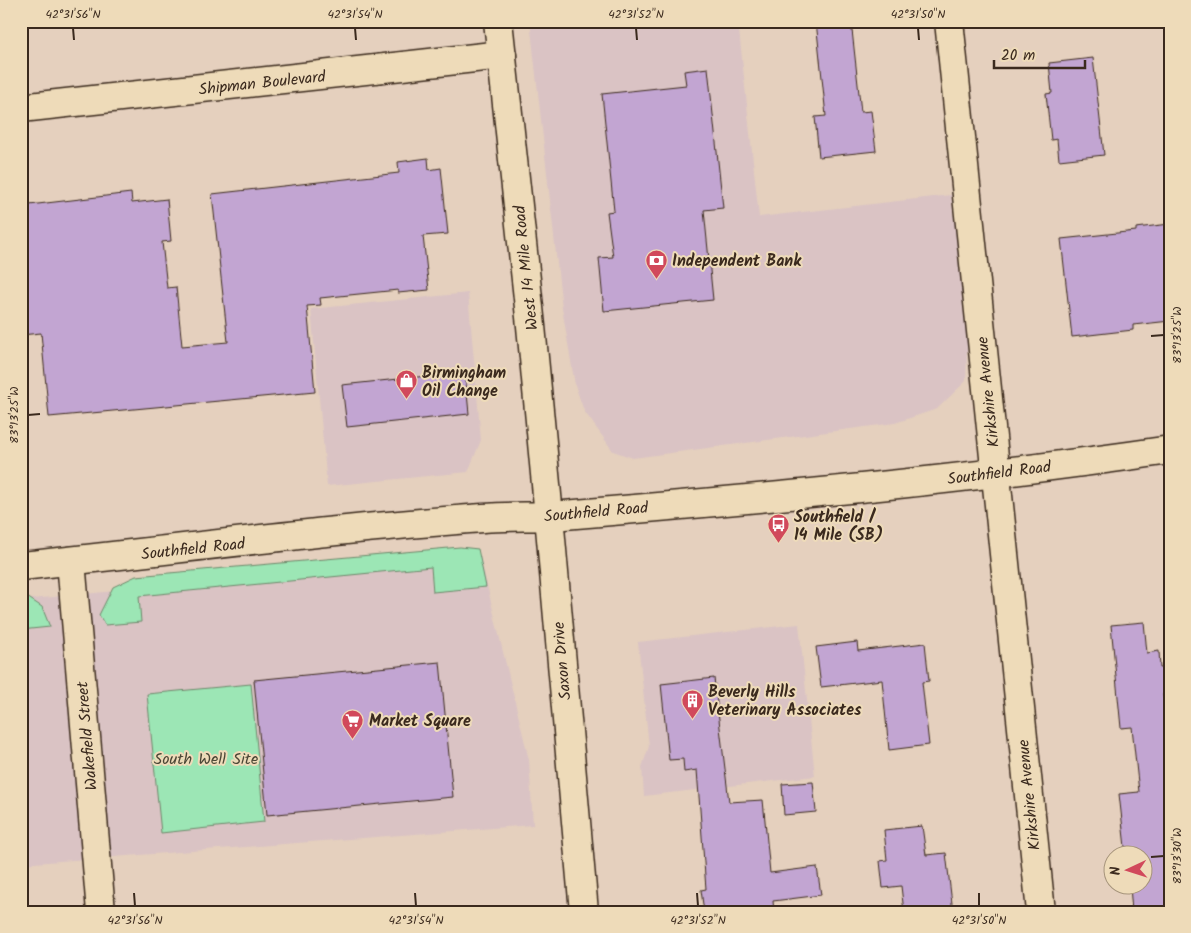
<svg xmlns="http://www.w3.org/2000/svg" width="1191" height="933" font-family="Kalam,sans-serif">
  <style>
    .built { fill: #dac3c4 }
    .green { fill: #9ce6b5; stroke: #6c886a }
    .building { fill: #c2a5d2; stroke: #3b2a1e }
    .lines { fill: none; stroke-linecap: round; stroke-linejoin: round }
    .street-casing { stroke: #3b2a1e; stroke-width: 31 }
    .secondary-casing { stroke: #3b2a1e; stroke-width: 31 }
    .street { stroke: #eedbb9; stroke-width: 28 }
    .secondary { stroke: #eedbb9; stroke-width: 28 }
    .ticks { fill: none; stroke: #3b2a1e; stroke-width: 2 }
    .labels { text-anchor: middle; stroke-width: 4; stroke-linejoin: round; paint-order: stroke }
    .street-label { font-size: 16px; fill: #3b2a1e; stroke: #eedbb9 }
    .poi-label { font-size: 16px; font-weight: bold; fill: #3b2a1e; stroke: #eedbb9; text-anchor: start }
    .park-label { font-size: 16px; fill: #4a4635; stroke: #eedbb9 }
    .neatline { fill: none; stroke: #3b2a1e; stroke-width: 2 }
    .ticks-label { font-size: 12px; text-anchor: middle; fill: #3b2a1e }
  </style>
  <rect width="100%" height="100%" fill="#e5d0be"/>
  <filter id="ink" filterUnits="userSpaceOnUse"><feTurbulence type="fractalNoise" baseFrequency=".02" numOctaves="2"/><feDisplacementMap in="SourceGraphic" scale="10" xChannelSelector="R" yChannelSelector="G"/><feConvolveMatrix kernelMatrix="1 2 1 2 8 2 1 2 1" color-interpolation-filters="sRGB"/></filter>
  <g filter="url(#ink)">
    <g class="built">
      <path d="M530,21H738L759,217L951,195L968,322L966,381L937,409L895,423L633,458L613,451L584,411L575,385L562,308Z"/>
      <path d="M468,293L481,440L468,472L327,486L311,309Z"/>
      <path d="M480,556L529,760L533,825L21,864V600Z"/>
      <path d="M799,624L815,776L644,796L642,767L649,746L638,642Z"/>
    </g>
    <g class="green">
      <path d="M460,547L478,549L486,587L433,592L431,567L139,596L141,622L105,625L99,615L113,587L136,576Z"/>
      <path d="M21,593L42,607L50,627L21,630Z"/>
      <path d="M251,684L264,822L161,833L147,694Z"/>
    </g>
    <g class="building">
      <path d="M816,21H851L861,112L871,111L876,151L819,157L815,117L826,116Z"/>
      <path d="M1093,58L1104,155L1059,160L1057,139L1051,140L1046,94L1052,93L1049,63Z"/>
      <path d="M708,68L723,208L704,210L713,300L604,311L599,258L613,257L607,212L614,211L602,94L686,85L684,71Z"/>
      <path d="M428,158L429,170L441,168L448,234L423,236L429,290L398,293V290L320,298L321,305L307,306L315,392L49,417L41,333L21,335V206L131,193L132,203L167,199L171,241L162,242L167,288L176,287L182,346L228,342L212,194L399,173L398,162Z"/>
      <path d="M1170,224V321L1133,325V330L1072,337L1061,239L1136,231V228Z"/>
      <path d="M465,372L469,414L347,427L342,385Z"/>
      <path d="M1144,622L1147,653L1159,651L1160,668L1170,667V693L1163,694L1170,769V912H1132L1130,886H1144V856H1126L1119,794L1139,792L1132,727L1121,728L1111,625Z"/>
      <path d="M857,642L858,651L925,643L929,681L922,682L929,745L889,750L882,680L821,687L816,647Z"/>
      <path d="M440,662L453,797L267,815L254,680Z"/>
      <path d="M714,678L729,802L763,800L770,873L817,867L821,895L773,901L774,912H704L701,890L706,889L697,770L684,772L683,759L669,760L661,684Z"/>
      <path d="M813,782L816,812L784,815L782,784Z"/>
      <path d="M922,826L926,855L946,853L953,912H904L901,886L883,888L880,861L887,860L884,830Z"/>
    </g>
    <g class="lines">
      <defs>
        <g id="street">
          <path d="M949,21L1041,912"/>
          <path d="M21,108L502,55"/>
          <path d="M549,516L584,912"/>
          <path d="M71,561L101,912"/>
        </g>
        <g id="secondary">
          <path d="M498,21L531,326L549,516"/>
          <path d="M21,566C175,550 329,529 483,518C506,516 529,517 552,516C759,499 965,480 1170,450"/>
        </g>
      </defs>
      <use href="#street" class="street-casing"/>
      <use href="#secondary" class="secondary-casing"/>
      <use href="#street" class="street"/>
      <use href="#secondary" class="secondary"/>
    </g>
  </g>
  <path class="ticks" d="M73,28L74,40M355,28L356,40M636,28L637,40M918,28L919,40M1151,336L1164,335M28,415L40,414M1151,857L1164,856M134,893L135,906M415,893L416,906M697,893L698,906M979,893V906"/>
  <defs>
    <symbol id="bank-pin" viewBox="-11 -11 22 30"><path d="M0 17L-7.5 6A9.5 9.5 0 1 1 7.5 6Z" fill="#d1495b" stroke="#eedbb9"/><path d="M-6-4H6V4H-6ZM0-2.3a2.3 2.3 0 1 0 0 4.6a2.3 2.3 0 1 0 0-4.6Z" fill="#fff"/></symbol>
    <symbol id="shop-pin" viewBox="-11 -11 22 30"><path d="M0 17L-7.5 6A9.5 9.5 0 1 1 7.5 6Z" fill="#d1495b" stroke="#eedbb9"/><path d="M-5-2.5h2.3a2.7 3.5 0 0 1 5.4 0H5L5.5 6h-11ZM-1.5-2.5h3a1.5 2.3 0 0 0-3 0Z" fill="#fff"/></symbol>
    <symbol id="bus-pin" viewBox="-11 -11 22 30"><path d="M0 17L-7.5 6A9.5 9.5 0 1 1 7.5 6Z" fill="#d1495b" stroke="#eedbb9"/><path d="M-5-6H5V4H4V6H2V4H-2V6H-4V4H-5ZM-3.5-4V0h7V-4ZM-3.5 1.2v1.5H-2V1.2ZM2 1.2v1.5H3.5V1.2Z" fill="#fff"/></symbol>
    <symbol id="building-pin" viewBox="-11 -11 22 30"><path d="M0 17L-7.5 6A9.5 9.5 0 1 1 7.5 6Z" fill="#d1495b" stroke="#eedbb9"/><path d="M-4-6H4V6H1V3H-1V6H-4ZM-2.5-4.3h1.7v1.8h-1.7ZM.8-4.3h1.7v1.8H.8ZM-2.5-1h1.7V.8h-1.7ZM.8-1h1.7V.8H.8Z" fill="#fff"/></symbol>
    <symbol id="supermarket-pin" viewBox="-11 -11 22 30"><path d="M0 17L-7.5 6A9.5 9.5 0 1 1 7.5 6Z" fill="#d1495b" stroke="#eedbb9"/><path d="M-6-5.5h2.5l.6 2H6L4.5 2H-2.5L-4.4-4H-6ZM-1.5 3.2a1.3 1.3 0 1 0 .1 0ZM3 3.2a1.3 1.3 0 1 0 .1 0Z" fill="#fff"/></symbol>
  </defs>
  <g fill-rule="evenodd">
    <use href="#bank-pin" x="644" y="248" width="25" height="34"/>
    <use href="#shop-pin" x="394" y="368" width="25" height="34"/>
    <use href="#bus-pin" x="766" y="512" width="25" height="34"/>
    <use href="#building-pin" x="680" y="688" width="25" height="34"/>
    <use href="#supermarket-pin" x="340" y="708" width="25" height="34"/>
  </g>
  <g class="labels">
    <g class="street-label">
      <text transform="translate(262 82) rotate(-6)" y="6">Shipman Boulevard</text>
      <text transform="translate(525 268) rotate(-96)" y="6">West 14 Mile Road</text>
      <text transform="translate(987 392) rotate(-96)" y="6">Kirkshire Avenue</text>
      <text transform="translate(999 472) rotate(-7)" y="6">Southfield Road</text>
      <text transform="translate(596 511) rotate(-5)" y="6">Southfield Road</text>
      <text transform="translate(193 548) rotate(-6)" y="6">Southfield Road</text>
      <text transform="translate(561 661) rotate(-95)" y="6">Saxon Drive</text>
      <text transform="translate(86 736) rotate(-95)" y="6">Wakefield Street</text>
      <text transform="translate(1028 795) rotate(-96)" y="6">Kirkshire Avenue</text>
    </g>
    <g class="poi-label">
      <text x="672" y="266">Independent Bank</text>
      <text x="422" y="378">Birmingham<tspan x="422" dy="18">Oil Change</tspan></text>
      <text x="794" y="522">Southfield /<tspan x="794" dy="18">14 Mile (SB)</tspan></text>
      <text x="708" y="697">Beverly Hills<tspan x="708" dy="18">Veterinary Associates</tspan></text>
      <text x="369" y="726">Market Square</text>
    </g>
    <g class="park-label">
      <text x="206" y="764">South Well Site</text>
    </g>
  </g>
  <rect width="1191" height="933" fill="none" stroke="#eedbb9" stroke-width="55"/>
  <g transform="translate(1128 870) rotate(266)"><circle r="24" fill="#eedbb9" stroke="#a6947b"/>
  <path d="M0-4L9 19L0 12L-9 19Z" fill="#d1495b"/>
  <text y="-8" font-size="14" font-weight="bold" text-anchor="middle" fill="#3b2a1e">N</text>
  </g>
  <path d="M994 60v8h91v-8" fill="none" stroke="#3b2a1e" stroke-width="2.5"/>
  <text x="1001" y="60" font-size="15" fill="#3b2a1e" stroke="#eedbb9" stroke-width="4" paint-order="stroke">20 m</text>
  <rect x="28" y="28" width="1136" height="878" class="neatline"/>
  <g class="ticks-label">
    <text x="73" y="18">42°31'56"N</text>
    <text x="355" y="18">42°31'54"N</text>
    <text x="636" y="18">42°31'52"N</text>
    <text x="918" y="18">42°31'50"N</text>
    <text transform="translate(1177 335) rotate(-90)" y="4">83°13'25"W</text>
    <text transform="translate(14 415) rotate(-90)" y="4">83°13'25"W</text>
    <text transform="translate(1177 856) rotate(-90)" y="4">83°13'30"W</text>
    <text x="135" y="924">42°31'56"N</text>
    <text x="416" y="924">42°31'54"N</text>
    <text x="698" y="924">42°31'52"N</text>
    <text x="979" y="924">42°31'50"N</text>
  </g>
</svg>
